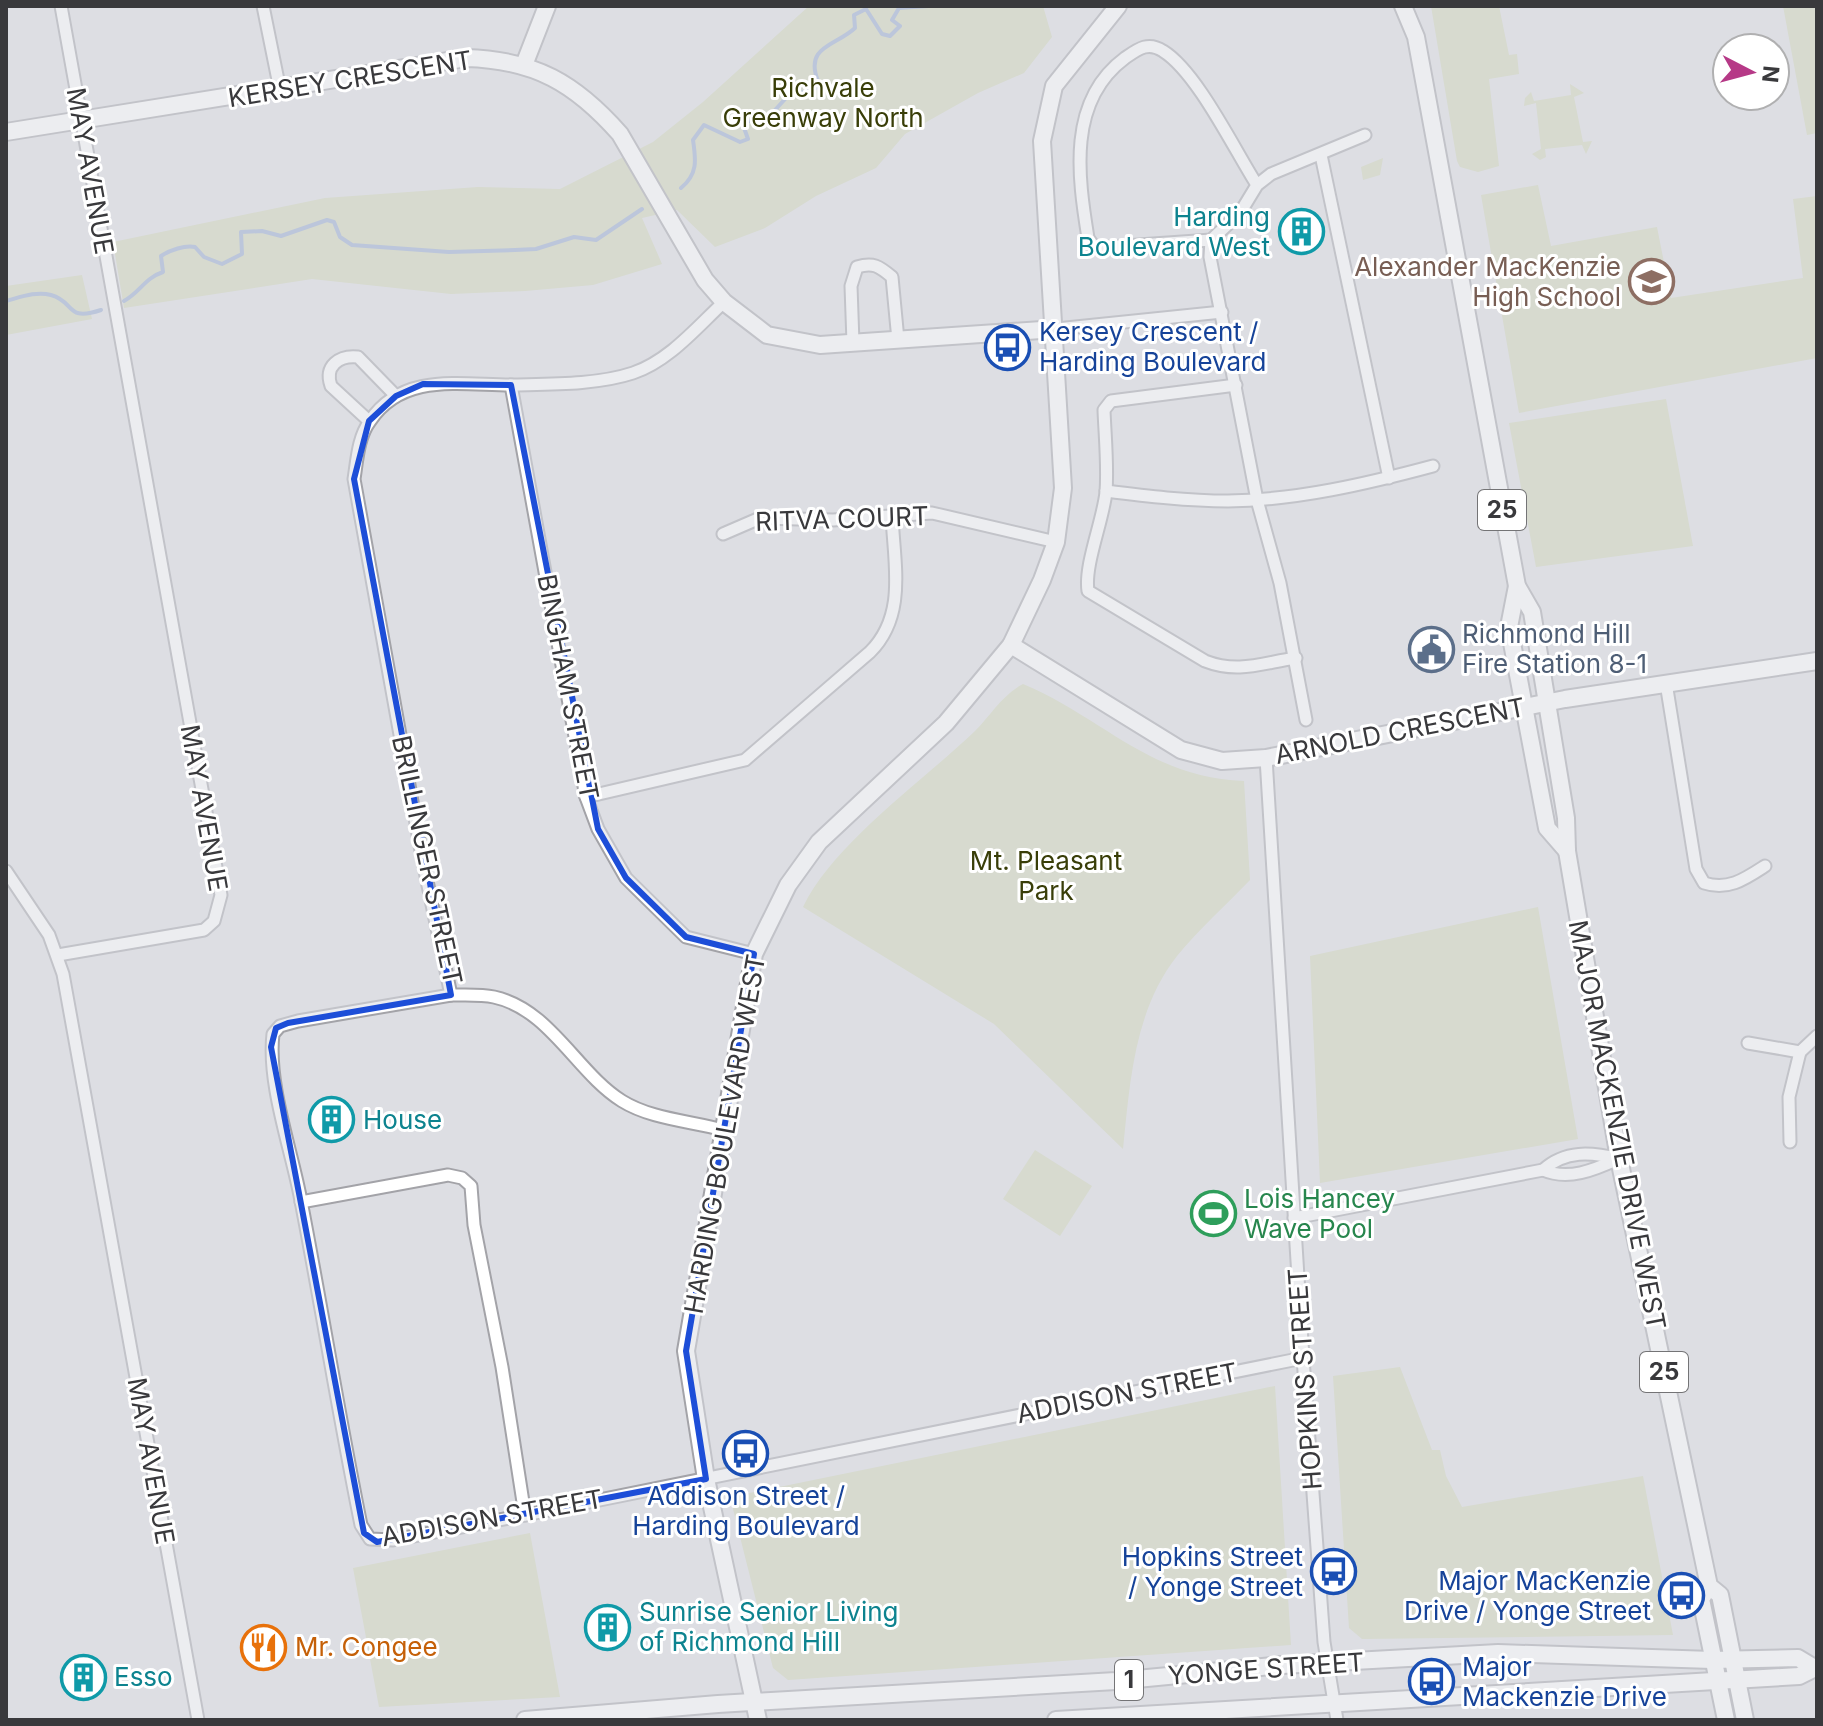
<svg xmlns="http://www.w3.org/2000/svg" width="1823" height="1726" font-family="Inter,sans-serif">
  <style>
    .green { fill: #d0d5b5 }
    .lines { fill: none; stroke-linecap: round; stroke-linejoin: round }
    .stream { stroke: #95a9d0; stroke-width: 4 }
    .street-casing { stroke: #a3a3a8; stroke-width: 15 }
    .secondary-casing { stroke: #a3a3a8; stroke-width: 20 }
    .primary-casing { stroke: #a3a3a8; stroke-width: 20 }
    .street { stroke: #fff; stroke-width: 11 }
    .secondary { stroke: #fff; stroke-width: 16 }
    .primary { stroke: #fff; stroke-width: 16 }
    .marked { fill: none; stroke: #1d4ed8; stroke-width: 6; stroke-linejoin: round }
    .labels { text-anchor: middle; stroke-width: 6; stroke-linejoin: round; paint-order: stroke }
    .shield { fill: #fff; stroke: #747476; stroke-width: 2 }
    .shield-label { font-size: 24px; font-weight: bold; fill: #39393c }
    .street-label { font-size: 26px; fill: #39393c; stroke: #fff }
    .park-label { font-size: 26px; fill: #393e08; stroke: #fff }
    .culture-label { font-size: 26px; fill: #0d838f; stroke: #fff; text-anchor: start }
    .education-label { font-size: 26px; fill: #785e54; stroke: #fff; text-anchor: end }
    .transit-label { font-size: 26px; fill: #164399; stroke: #fff; text-anchor: start }
    .service-label { font-size: 26px; fill: #4e5e75; stroke: #fff; text-anchor: start }
    .leisure-label { font-size: 26px; fill: #27864d; stroke: #fff; text-anchor: start }
    .food-label { font-size: 26px; fill: #c56008; stroke: #fff; text-anchor: start }
  </style>
  <rect width="100%" height="100%" fill="#dddee3"/>
  <g class="green">
    <path d="M809,6H1043L1052,37L1024,73L978,93L905,134L876,168L816,196L765,228L715,247L677,210L642,218L662,264L593,285L525,291L451,294L312,279L124,308L113,242L325,198L478,187L560,189L653,142L703,102Z"/>
    <path d="M1431,6H1499L1509,55L1517,54L1519,74L1489,79L1499,166L1478,172L1460,167L1457,161Z"/>
    <path d="M1783,6H1817V133L1807,135Z"/>
    <path d="M1570,84L1584,93L1574,97L1583,142L1592,141L1586,154L1582,145L1545,149L1546,157L1540,160L1532,154L1541,149L1536,103L1524,106L1525,98L1531,92L1534,101L1571,95Z"/>
    <path d="M1383,158L1380,175L1363,180L1361,167Z"/>
    <path d="M1538,185L1551,246L1657,227L1671,298L1803,278L1793,199L1817,196V358L1519,413L1481,195Z"/>
    <path d="M82,275L92,319L6,335V286Z"/>
    <path d="M1666,399L1693,546L1536,567L1509,423Z"/>
    <path d="M1023,684C1104,718 1148,777 1244,781L1250,880C1226,905 1199,929 1177,956C1134,1011 1130,1082 1123,1149L994,1024L803,907C833,844 923,781 975,731C991,715 1002,695 1023,684Z"/>
    <path d="M1538,907L1578,1139L1320,1183L1310,956Z"/>
    <path d="M1035,1150L1092,1186L1060,1236L1003,1199Z"/>
    <path d="M1400,1367L1432,1450H1440L1446,1476L1462,1507L1643,1476L1673,1635L1362,1639L1349,1628L1333,1376Z"/>
    <path d="M1275,1386L1291,1645L788,1680L773,1668L730,1497Z"/>
    <path d="M530,1533L560,1697L379,1707L353,1568Z"/>
  </g>
  <g class="lines">
    <g class="stream">
      <path d="M681,188C698,174 696,160 693,140L704,125L740,142L748,139L743,125L747,121H765L786,98L816,88L818,81C804,46 836,46 855,28L854,15L866,9L882,34L890,36L900,26L892,20L899,8L928,6"/>
      <path d="M6,301C21,297 36,291 51,295C76,302 65,322 101,310"/>
      <path d="M124,301C140,292 145,278 163,272L161,256C170,250 185,245 195,247L204,257L222,264L242,254L241,232L262,231L281,236L327,220L334,222L340,237L352,245L449,252L515,250L536,249L574,237L596,240L642,209"/>
    </g>
    <defs>
      <g id="street">
        <path d="M263,6L280,90"/>
        <path d="M1321,155L1389,478"/>
        <path d="M1257,185C1234,149 1197,72 1163,51C1148,41 1138,49 1125,58C1067,101 1078,176 1088,238L1095,248L1211,240L1240,213L1257,185L1271,174L1365,135"/>
        <path d="M1211,240L1210,257L1257,500L1280,583L1306,720"/>
        <path d="M1056,329L1222,312"/>
        <path d="M853,343L851,286L857,267C873,262 879,266 892,277L898,340"/>
        <path d="M511,385L586,797L598,829L626,878L686,937L754,954"/>
        <path d="M1236,385L1111,401L1104,410C1105,437 1108,465 1106,492C1103,521 1084,565 1088,591L1205,661C1238,674 1262,663 1296,658"/>
        <path d="M369,421L331,386C324,366 339,355 358,357L396,396"/>
        <path d="M1106,491C1146,496 1187,501 1228,501C1297,500 1366,484 1433,466"/>
        <path d="M723,534L760,518L833,520L932,513L1056,542"/>
        <path d="M1666,683L1696,869L1704,883C1728,891 1745,879 1765,866"/>
        <path d="M1266,758L1303,1358L1324,1642L1337,1720"/>
        <path d="M586,797L745,760L870,652C907,615 894,564 892,516"/>
        <path d="M6,871L49,935L63,974L198,1720"/>
        <path d="M58,955L204,930L214,921L221,895L61,6"/>
        <path d="M451,995L298,1021L280,1026L273,1034C267,1084 292,1151 301,1201C322,1309 339,1417 361,1525L370,1539L393,1540L525,1515L1303,1358"/>
        <path d="M1748,1043L1800,1052L1817,1036"/>
        <path d="M723,1130C690,1121 651,1119 622,1101C577,1073 550,1009 494,997C481,994 465,995 451,995L422,857L354,479C357,460 358,437 370,421C403,372 461,385 511,385C549,384 597,385 633,373C669,361 697,327 724,302"/>
        <path d="M1790,1142L1789,1097L1800,1052"/>
        <path d="M1543,1170C1568,1181 1594,1170 1618,1159"/>
        <path d="M301,1202L448,1175L462,1178L471,1186L474,1225L502,1367L525,1515"/>
        <path d="M1294,1218L1543,1170C1565,1150 1591,1152 1619,1159"/>
      </g>
      <g id="secondary">
        <path d="M524,65L547,6"/>
        <path d="M6,132L466,58C535,60 575,83 620,134L705,280L724,302L767,335L820,345L1056,329"/>
        <path d="M1011,645L1181,750L1222,761L1266,758L1565,699L1817,661"/>
        <path d="M758,1720L706,1479L686,1351L754,954L788,885L819,842L946,723L1011,645L1042,580L1056,542L1063,488L1042,141L1054,86L1118,6"/>
      </g>
      <g id="primary">
        <path d="M1403,6L1416,37L1517,586L1532,612L1566,818L1567,851L1619,1159L1709,1586L1720,1595L1745,1720"/>
        <path d="M1517,586L1509,627L1547,828L1567,851"/>
        <path d="M1709,1586L1701,1599L1726,1720"/>
        <path d="M525,1720L718,1704L1116,1681L1282,1665L1498,1653L1712,1660L1798,1658L1813,1667"/>
        <path d="M1056,1720L1799,1676L1817,1667"/>
      </g>
    </defs>
    <use href="#street" class="street-casing"/>
    <use href="#secondary" class="secondary-casing"/>
    <use href="#primary" class="primary-casing"/>
    <use href="#street" class="street"/>
    <use href="#secondary" class="secondary"/>
    <use href="#primary" class="primary"/>
  </g>
  <path d="M0 0H1823V1726H0ZM423,384L511,385L598,829L626,878L686,937L754,954L686,1351L706,1479L377,1542L364,1533L271,1047L276,1028L288,1023L451,995L354,479L369,421L396,396Z" fill="#dddee3" fill-opacity=".55" fill-rule="evenodd"/>
  <path class="marked" d="M423,384L511,385L598,829L626,878L686,937L754,954L686,1351L706,1479L377,1542L364,1533L271,1047L276,1028L288,1023L451,995L354,479L369,421L396,396Z"/>
  <defs>
    <symbol id="building-ring" viewBox="-11 -11 22 22"><circle r="9.5" fill="#fff" stroke="#0f9aa8" stroke-width="1.5"/><path d="M-4-6H4V6H1V3H-1V6H-4ZM-2.5-4.3h1.7v1.8h-1.7ZM.8-4.3h1.7v1.8H.8ZM-2.5-1h1.7V.8h-1.7ZM.8-1h1.7V.8H.8Z" fill="#0f9aa8"/></symbol>
    <symbol id="school-ring" viewBox="-11 -11 22 22"><circle r="9.5" fill="#fff" stroke="#8d6e63" stroke-width="1.5"/><path d="M0-5L7-2L0 1L-7-2ZM-4 1L0 2.5L4 1V4Q0 6-4 4Z" fill="#8d6e63"/></symbol>
    <symbol id="bus-ring" viewBox="-11 -11 22 22"><circle r="9.5" fill="#fff" stroke="#1a4fb4" stroke-width="1.5"/><path d="M-5-6H5V4H4V6H2V4H-2V6H-4V4H-5ZM-3.5-4V0h7V-4ZM-3.5 1.2v1.5H-2V1.2ZM2 1.2v1.5H3.5V1.2Z" fill="#1a4fb4"/></symbol>
    <symbol id="civic-ring" viewBox="-11 -11 22 22"><circle r="9.5" fill="#fff" stroke="#5c6f8a" stroke-width="1.5"/><path d="M-.6-6.5H3V-4.5H.6V-3L4-1V1h2V6H-6V1h2V-1L-.6-3ZM-1.2 2.5V6h2.4V2.5Z" fill="#5c6f8a"/></symbol>
    <symbol id="stadium-ring" viewBox="-11 -11 22 22"><circle r="9.5" fill="#fff" stroke="#2e9e5b" stroke-width="1.5"/><path d="M0-5a6.5 5 0 1 0 0 10a6.5 5 0 1 0 0-10ZM-3.5-1.8h7v3.6h-7Z" fill="#2e9e5b"/></symbol>
    <symbol id="restaurant-ring" viewBox="-11 -11 22 22"><circle r="9.5" fill="#fff" stroke="#e8710a" stroke-width="1.5"/><path d="M-5-6h1v4h1v-4h1v4h1v-4h1v5L-1.5 .5V6h-2V.5L-5-1ZM5-6V6H3V1.5H1.5Q1.5-4 5-6Z" fill="#e8710a"/></symbol>
  </defs>
  <g fill-rule="evenodd">
    <use href="#building-ring" x="1276" y="206" width="51" height="51"/>
    <use href="#school-ring" x="1626" y="256" width="51" height="51"/>
    <use href="#bus-ring" x="982" y="322" width="51" height="51"/>
    <use href="#civic-ring" x="1406" y="624" width="51" height="51"/>
    <use href="#building-ring" x="306" y="1094" width="51" height="51"/>
    <use href="#stadium-ring" x="1188" y="1188" width="51" height="51"/>
    <use href="#bus-ring" x="720" y="1428" width="51" height="51"/>
    <use href="#bus-ring" x="1308" y="1546" width="51" height="51"/>
    <use href="#bus-ring" x="1656" y="1570" width="51" height="51"/>
    <use href="#building-ring" x="582" y="1602" width="51" height="51"/>
    <use href="#restaurant-ring" x="238" y="1622" width="51" height="51"/>
    <use href="#building-ring" x="58" y="1652" width="51" height="51"/>
    <use href="#bus-ring" x="1406" y="1656" width="51" height="51"/>
  </g>
  <g class="labels">
    <g class="shield">
      <rect x="1478" y="490" width="48" height="40" rx="6"/>
      <rect x="1640" y="1352" width="48" height="40" rx="6"/>
      <rect x="1115" y="1660" width="28" height="40" rx="6"/>
    </g>
    <g class="shield-label">
      <text x="1502" y="518">25</text>
      <text x="1664" y="1380">25</text>
      <text x="1129" y="1688">1</text>
    </g>
    <g class="street-label">
      <text transform="translate(350 79) rotate(-9)" y="9">KERSEY CRESCENT</text>
      <text transform="translate(90 171) rotate(80)" y="9">MAY AVENUE</text>
      <text transform="translate(842 519) rotate(-2)" y="9">RITVA COURT</text>
      <text transform="translate(568 687) rotate(79)" y="9">BINGHAM STREET</text>
      <text transform="translate(1400 731) rotate(-11)" y="9">ARNOLD CRESCENT</text>
      <text transform="translate(204 808) rotate(80)" y="9">MAY AVENUE</text>
      <text transform="translate(427 860) rotate(78)" y="9">BRILLINGER STREET</text>
      <text transform="translate(1617 1125) rotate(79)" y="9">MAJOR MACKENZIE DRIVE WEST</text>
      <text transform="translate(725 1134) rotate(-80)" y="9">HARDING BOULEVARD WEST</text>
      <text transform="translate(1305 1379) rotate(-94)" y="9">HOPKINS STREET</text>
      <text transform="translate(1127 1393) rotate(-11)" y="9">ADDISON STREET</text>
      <text transform="translate(151 1461) rotate(80)" y="9">MAY AVENUE</text>
      <text transform="translate(492 1518) rotate(-10)" y="9">ADDISON STREET</text>
      <text transform="translate(1266 1669) rotate(-4)" y="9">YONGE STREET</text>
    </g>
    <g class="park-label">
      <text x="823" y="97">Richvale<tspan x="823" dy="30">Greenway North</tspan></text>
      <text x="1046" y="870">Mt. Pleasant<tspan x="1046" dy="30">Park</tspan></text>
    </g>
    <g class="culture-label">
      <text x="1270" y="226" text-anchor="end">Harding<tspan x="1270" dy="30">Boulevard West</tspan></text>
      <text x="363" y="1129">House</text>
      <text x="639" y="1621">Sunrise Senior Living<tspan x="639" dy="30">of Richmond Hill</tspan></text>
      <text x="114" y="1686">Esso</text>
    </g>
    <g class="education-label">
      <text x="1621" y="276">Alexander MacKenzie<tspan x="1621" dy="30">High School</tspan></text>
    </g>
    <g class="transit-label">
      <text x="1039" y="341">Kersey Crescent /<tspan x="1039" dy="30">Harding Boulevard</tspan></text>
      <text x="746" y="1505" text-anchor="middle">Addison Street /<tspan x="746" dy="30">Harding Boulevard</tspan></text>
      <text x="1303" y="1566" text-anchor="end">Hopkins Street<tspan x="1303" dy="30">/ Yonge Street</tspan></text>
      <text x="1651" y="1590" text-anchor="end">Major MacKenzie<tspan x="1651" dy="30">Drive / Yonge Street</tspan></text>
      <text x="1462" y="1676">Major<tspan x="1462" dy="30">Mackenzie Drive</tspan></text>
    </g>
    <g class="service-label">
      <text x="1462" y="643">Richmond Hill<tspan x="1462" dy="30">Fire Station 8-1</tspan></text>
    </g>
    <g class="leisure-label">
      <text x="1244" y="1208">Lois Hancey<tspan x="1244" dy="30">Wave Pool</tspan></text>
    </g>
    <g class="food-label">
      <text x="295" y="1656">Mr. Congee</text>
    </g>
  </g>
  <rect width="1823" height="1726" fill="none" stroke="#39393c" stroke-width="16"/>
  <g transform="translate(1751 72) rotate(96)"><circle r="38" fill="#ffffff" stroke="#b0b0b1" stroke-width="2"/>
  <path d="M0-6L14 30L0 20L-14 30Z" fill="#b63987"/>
  <text y="-12" font-size="22" font-weight="bold" text-anchor="middle" fill="#39393c">N</text>
  </g>
</svg>
